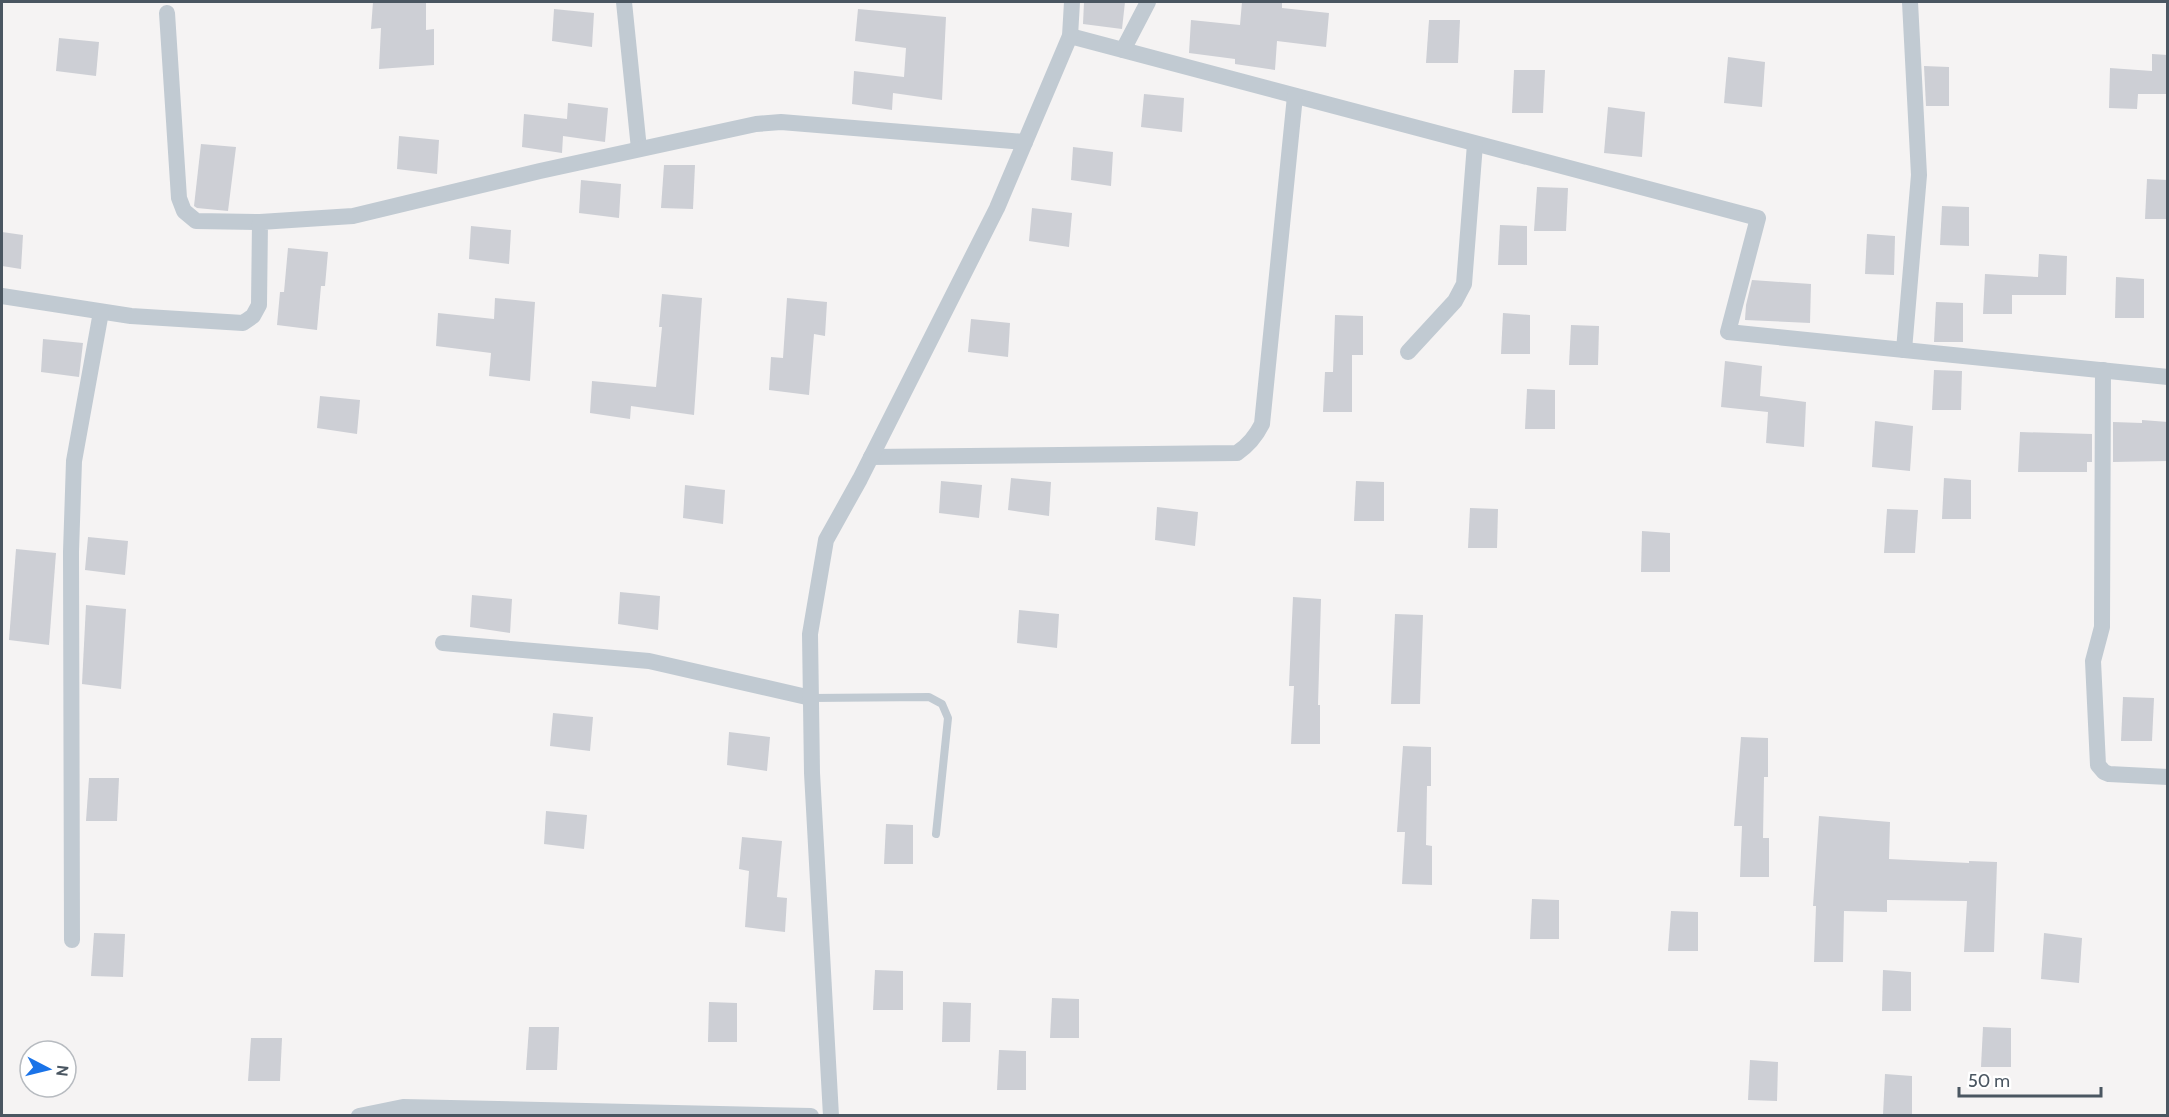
<svg xmlns="http://www.w3.org/2000/svg" width="2169" height="1117" font-family="Cabin,sans-serif">
  <style>
    .building { fill: #cdcfd5 }
    .lines { fill: none; stroke-linecap: round; stroke-linejoin: round }
    .service { stroke: #c1cad2; stroke-width: 8 }
    .minor { stroke: #c1cad2; stroke-width: 16 }
  </style>
  <rect width="100%" height="100%" fill="#f5f3f3"/>
  <g class="building">
    <path d="M373,2H426V30L434,29V65L379,69L381,28L371,29Z"/>
    <path d="M1084,2H1125L1122,29L1083,24Z"/>
    <path d="M1242,2H1282V8L1329,13L1326,47L1277,41L1275,70L1235,64V59L1189,53L1191,20L1240,25Z"/>
    <path d="M554,9L594,13L592,47L552,41Z"/>
    <path d="M858,9L946,17L942,100L893,93L892,110L852,104L854,71L904,77L906,48L855,41Z"/>
    <path d="M1429,20H1460L1458,63H1426Z"/>
    <path d="M59,38L99,42L96,76L56,71Z"/>
    <path d="M2152,54L2168,55V94H2138L2137,109L2109,108L2110,68L2152,71Z"/>
    <path d="M1728,57L1765,62L1762,107L1724,103Z"/>
    <path d="M1924,66L1949,67V106H1926Z"/>
    <path d="M1514,70H1545L1543,113H1512Z"/>
    <path d="M1144,94L1184,98L1182,132L1141,127Z"/>
    <path d="M568,103L608,108L605,142L563,136L562,153L522,147L524,114L567,119Z"/>
    <path d="M1608,107L1645,112L1642,157L1604,153Z"/>
    <path d="M399,136L439,140L437,174L397,169Z"/>
    <path d="M201,144L236,147L228,211L197,208L194,206Z"/>
    <path d="M1073,147L1113,152L1111,186L1071,180Z"/>
    <path d="M664,165H695L693,209L661,208Z"/>
    <path d="M2147,179L2168,180V219H2145Z"/>
    <path d="M581,180L621,184L619,218L579,213Z"/>
    <path d="M1537,187L1568,188L1566,231H1534Z"/>
    <path d="M1942,206L1969,207V246L1940,245Z"/>
    <path d="M1032,208L1072,213L1069,247L1029,241Z"/>
    <path d="M1500,225L1527,226V265H1498Z"/>
    <path d="M471,226L511,230L509,264L469,259Z"/>
    <path d="M2,232L23,235L21,269L2,266Z"/>
    <path d="M1867,234L1895,236L1894,275L1865,274Z"/>
    <path d="M288,248L328,252L325,286H321L317,330L277,325L280,292H284Z"/>
    <path d="M2039,254L2067,256L2066,295H2012V314H1983L1985,274L2038,277Z"/>
    <path d="M2116,277L2144,279V318H2115Z"/>
    <path d="M1752,280L1811,284L1810,323L1745,320L1746,305Z"/>
    <path d="M662,294L702,298L694,415L631,406L630,419L590,413L592,381L656,387L662,327H659Z"/>
    <path d="M495,298L535,302L530,381L489,376L491,353L436,346L438,313L494,319Z"/>
    <path d="M787,298L827,302L825,336L814,334L809,395L769,390L771,357L783,358Z"/>
    <path d="M1936,302L1963,303V342H1934Z"/>
    <path d="M1503,313L1530,315V354H1501Z"/>
    <path d="M1335,315L1363,316V355H1352V412H1323L1325,372H1333Z"/>
    <path d="M971,319L1010,323L1008,357L968,352Z"/>
    <path d="M1571,325L1599,326L1598,365H1569Z"/>
    <path d="M43,339L83,343L79,377L41,372Z"/>
    <path d="M1725,361L1762,366L1760,396L1806,402L1804,447L1766,443L1768,412L1721,407Z"/>
    <path d="M1934,370L1962,371L1961,410H1932Z"/>
    <path d="M1527,389L1555,390V429H1525Z"/>
    <path d="M320,396L360,400L357,434L317,428Z"/>
    <path d="M2142,420L2168,422V461L2113,462V422L2142,423Z"/>
    <path d="M1875,421L1913,426L1910,471L1872,467Z"/>
    <path d="M2020,432L2092,434V462H2087V472H2018Z"/>
    <path d="M1011,478L1051,482L1049,516L1008,510Z"/>
    <path d="M1944,478L1971,480V519H1942Z"/>
    <path d="M941,481L982,485L979,518L939,513Z"/>
    <path d="M1356,481L1384,482V521H1354Z"/>
    <path d="M685,485L725,490L723,524L683,518Z"/>
    <path d="M1157,507L1198,512L1195,546L1155,540Z"/>
    <path d="M1470,508L1498,509L1497,548H1468Z"/>
    <path d="M1887,509L1918,510L1915,553H1884Z"/>
    <path d="M1642,531L1670,533V572H1641Z"/>
    <path d="M88,537L128,541L125,575L85,570Z"/>
    <path d="M16,549L56,553L49,645L9,640Z"/>
    <path d="M620,592L660,596L658,630L618,624Z"/>
    <path d="M472,595L512,599L510,633L470,627Z"/>
    <path d="M1293,597L1321,599L1318,705H1320V744H1291L1294,686H1289Z"/>
    <path d="M86,605L126,609L121,689L82,684Z"/>
    <path d="M1019,610L1059,614L1057,648L1017,643Z"/>
    <path d="M1395,614L1423,615L1420,704H1391Z"/>
    <path d="M2123,697L2154,698L2152,741H2121Z"/>
    <path d="M553,713L593,717L590,751L550,746Z"/>
    <path d="M729,732L770,737L767,771L727,765Z"/>
    <path d="M1741,737L1768,738V777H1764L1763,838H1769V877H1740L1742,826H1734Z"/>
    <path d="M1403,746L1431,747V786H1427L1426,845L1432,846V885L1402,884L1405,832H1397Z"/>
    <path d="M89,778H119L117,821H86Z"/>
    <path d="M546,811L587,815L584,849L544,844Z"/>
    <path d="M1819,816L1890,822L1889,859L1969,863V861L1997,862L1994,952H1964L1967,901L1887,900V912L1844,911L1843,962H1814L1816,906H1813Z"/>
    <path d="M886,824L913,825V864H884Z"/>
    <path d="M742,837L782,841L777,897L787,898L785,932L745,927L749,871L739,869Z"/>
    <path d="M1532,899L1559,900V939H1530Z"/>
    <path d="M1671,911L1698,912V951H1668Z"/>
    <path d="M94,933L125,934L123,977L91,976Z"/>
    <path d="M2044,933L2082,938L2079,983L2041,979Z"/>
    <path d="M875,970L903,971V1010H873Z"/>
    <path d="M1883,970L1911,972V1011H1882Z"/>
    <path d="M1052,998L1079,999V1038H1050Z"/>
    <path d="M709,1002L737,1003V1042H708Z"/>
    <path d="M943,1002L971,1003L970,1042H942Z"/>
    <path d="M529,1027H559L557,1070H526Z"/>
    <path d="M1983,1027L2011,1028V1067H1981Z"/>
    <path d="M251,1038H282L280,1081H248Z"/>
    <path d="M999,1050L1026,1051V1090H997Z"/>
    <path d="M1750,1060L1778,1062L1777,1101L1748,1100Z"/>
    <path d="M1885,1074L1912,1076V1115H1883Z"/>
  </g>
  <g class="lines">
    <path class="service" d="M811,698L929,697L942,704L948,718L936,834"/>
    <g class="minor">
      <path d="M624,2L639,149"/>
      <path d="M167,13L179,198L184,211L196,221L260,222"/>
      <path d="M1070,36L1758,218L1728,332L2168,377"/>
      <path d="M1123,50L1148,2"/>
      <path d="M2,296L131,316L243,323L253,316L259,305L260,222L353,216L540,171L756,124L781,122L1025,142"/>
      <path d="M1904,350L1919,175L1910,2"/>
      <path d="M1408,352L1455,301L1464,284L1475,144"/>
      <path d="M2103,370L2102,627L2093,661L2098,765L2104,772L2109,774L2168,777"/>
      <path d="M871,457L1237,453C1249,445 1256,436 1262,424L1295,96"/>
      <path d="M443,643L649,661L811,698"/>
      <path d="M72,940L71,552L74,461L101,312"/>
      <path d="M359,1116L403,1107L811,1116"/>
      <path d="M831,1116L812,773L810,634L826,540L860,479L997,208L1070,36L1072,2"/>
    </g>
  </g>
  <rect width="2169" height="1117" fill="none" stroke="#4a5661" stroke-width="6"/>
  <g transform="translate(48 1069) rotate(97)"><circle r="28" fill="#ffffff" stroke="#b7bbc0" stroke-width="1.5"/>
  <path d="M0-4.5L10 22L0 15L-10 22Z" fill="#1a73e8"/>
  <text y="-9" font-size="16" font-weight="bold" text-anchor="middle" fill="#4a5661">N</text>
  </g>
  <path d="M1959 1087v9h142v-9" fill="none" stroke="#4a5661" stroke-width="3"/>
  <text x="1968" y="1087" font-size="18" fill="#4a5661" stroke="#ffffff" stroke-width="4.5" paint-order="stroke">50 m</text>
</svg>
